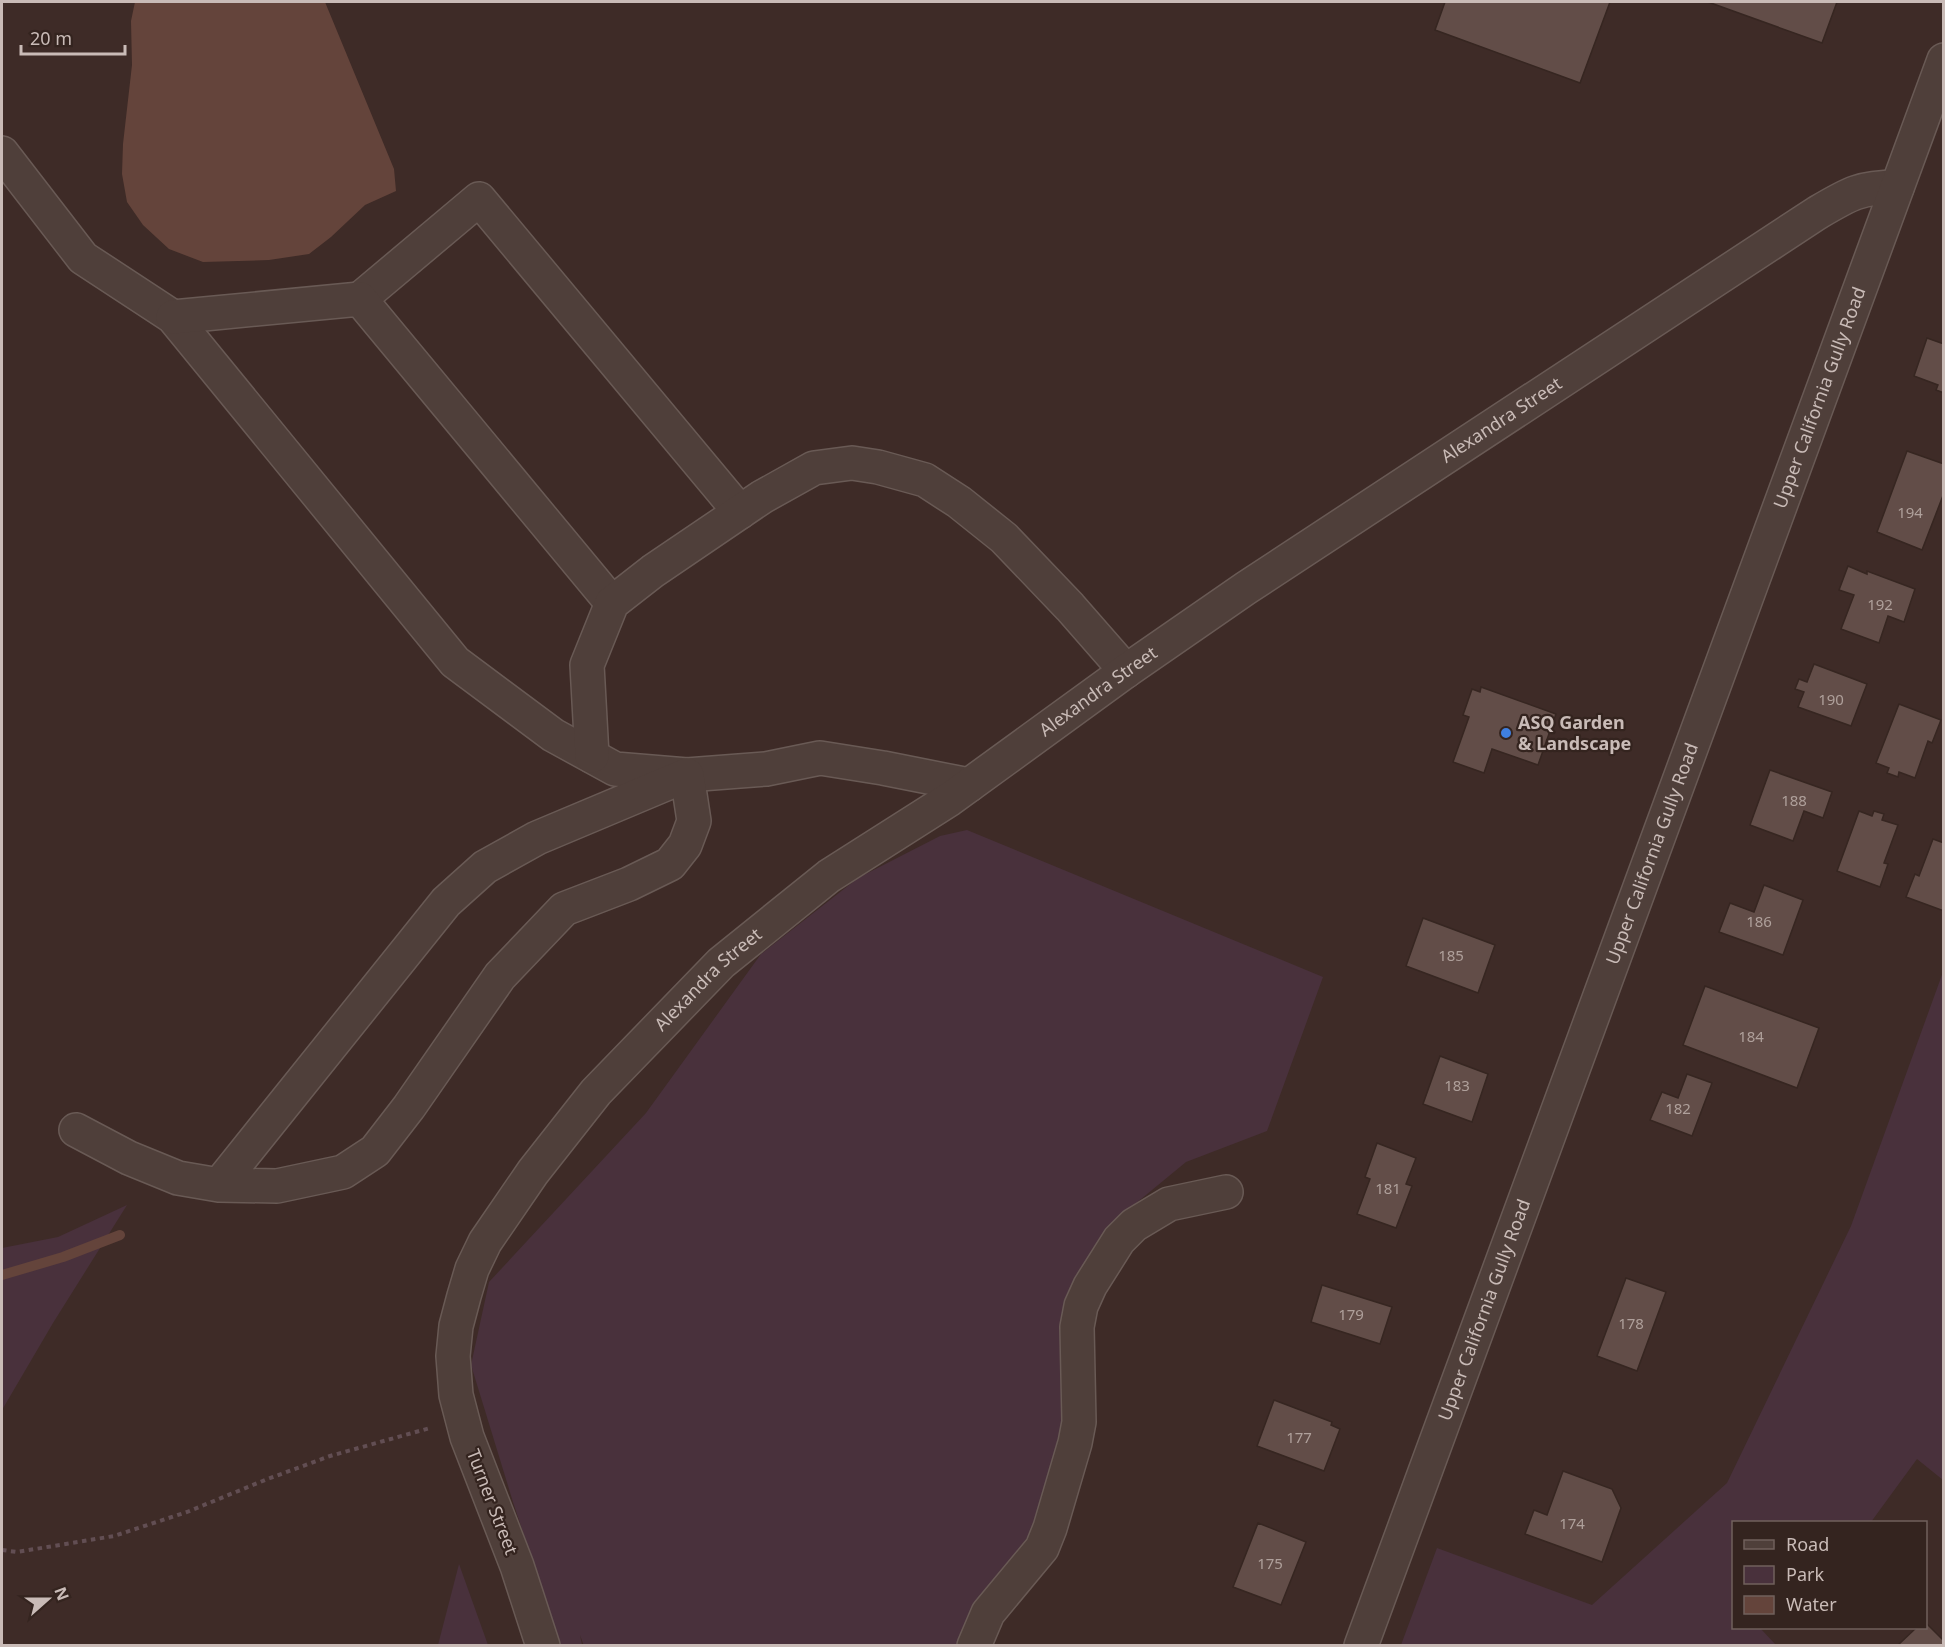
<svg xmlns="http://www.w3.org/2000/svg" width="1945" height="1647" font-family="'Noto Sans',sans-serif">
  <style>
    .green { fill: #49313c }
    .water { fill: #64443b }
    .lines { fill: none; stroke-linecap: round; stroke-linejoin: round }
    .stream { stroke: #64443b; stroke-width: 10 }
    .building { fill: #624d48; stroke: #362621; stroke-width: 1.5 }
    .minor-casing { stroke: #695a55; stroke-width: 36 }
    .path { stroke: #624e53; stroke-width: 4; stroke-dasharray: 4.5 4.5; stroke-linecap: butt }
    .minor { stroke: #4f3f3a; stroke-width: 33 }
    .shop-dot { fill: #3f7fe0; stroke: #34241f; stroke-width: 2 }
    .labels { text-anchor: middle; stroke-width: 4.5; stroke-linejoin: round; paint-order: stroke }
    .number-label { font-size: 15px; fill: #afa09b }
    .street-label { font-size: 18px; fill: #c9bbb7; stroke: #34241f }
    .poi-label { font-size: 18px; font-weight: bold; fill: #c9bbb7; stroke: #34241f; text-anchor: start }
  </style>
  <rect width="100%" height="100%" fill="#3e2b27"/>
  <g class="green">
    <path d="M967,830L1323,977L1267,1131L1186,1162L1135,1204L1072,1293L1069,1373L1058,1445L1038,1522L969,1621L961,1645L584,1646L580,1635L582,1645H560L513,1502L471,1365L489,1282L646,1113L761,954L858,878L940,836Z"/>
    <path d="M1943,972V1480L1917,1459L1871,1522H1734V1628H1760L1776,1645H1401L1437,1548L1592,1605L1727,1483L1851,1226Z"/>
    <path d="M127,1205L53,1323L2,1410V1248L58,1237Z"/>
    <path d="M459,1564L488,1645H438Z"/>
  </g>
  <path class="water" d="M135,2H325L394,169L396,191L365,205L331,237L309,254L269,260L203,262L169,249L143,225L127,202L122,174L123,144L132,65L131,21Z"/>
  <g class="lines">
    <path class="stream" d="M2,1275L63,1257L120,1235"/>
  </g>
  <g class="building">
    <path d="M1445,2H1610L1580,83L1435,30Z"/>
    <path d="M1708,2H1837L1822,43Z"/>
    <path d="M1927,338L1944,344V393L1936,390L1938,385L1914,376Z"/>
    <path d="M1907,451L1944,464V493L1922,550L1877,532Z"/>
    <path d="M1848,566L1867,574V571L1915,589L1904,622L1888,616L1879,643L1841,629L1854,595L1839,590Z"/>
    <path d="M1814,664L1867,684L1851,726L1798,707L1804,692L1795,689L1799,679L1807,682Z"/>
    <path d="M1481,687L1556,714L1538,765L1492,749L1484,773L1453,762L1469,717L1463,715L1472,689L1480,692Z"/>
    <path d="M1899,704L1941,720L1932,743L1928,741L1915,778L1899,772L1898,777L1887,773L1889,768L1876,763Z"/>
    <path d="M1770,770L1832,792L1823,818L1804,811L1793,841L1750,825Z"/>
    <path d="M1859,811L1872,816L1874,811L1884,814L1882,820L1898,825L1884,863L1888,864L1880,887L1837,871Z"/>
    <path d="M1933,839L1944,843V911L1906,897L1915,874L1919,876Z"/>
    <path d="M1764,885L1803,900L1783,955L1719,932L1730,903L1754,912Z"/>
    <path d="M1423,918L1495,945L1478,993L1406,966Z"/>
    <path d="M1705,986L1819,1028L1797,1088L1683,1045Z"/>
    <path d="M1440,1056L1488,1074L1472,1122L1423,1104Z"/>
    <path d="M1687,1074L1712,1083L1692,1136L1650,1120L1662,1092L1678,1098Z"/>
    <path d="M1377,1143L1416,1158L1406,1184L1412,1186L1396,1228L1357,1214L1370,1179L1365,1177Z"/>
    <path d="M1626,1278L1666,1292L1637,1371L1597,1356Z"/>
    <path d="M1322,1285L1392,1307L1380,1344L1311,1322Z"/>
    <path d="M1274,1400L1332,1422L1331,1425L1340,1429L1324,1471L1257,1446Z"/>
    <path d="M1563,1471L1612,1489L1621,1508L1602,1562L1525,1534L1534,1510L1547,1515Z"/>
    <path d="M1258,1523L1306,1542L1281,1605L1233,1587Z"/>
    <path d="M1926,1623L1944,1641V1646H1897L1916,1628H1926Z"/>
  </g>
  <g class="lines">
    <defs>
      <g id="minor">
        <path d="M2,153L83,258L173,317L455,662L553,735L615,769L687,775L766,769L820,758L883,768L969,785"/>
        <path d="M360,299L479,199L740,512"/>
        <path d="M173,317L360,299L612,603"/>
        <path d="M592,756L587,665L612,603L653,571L762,497L814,468L852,463L878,467L925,480L959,502L1004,538L1070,607L1126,671"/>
        <path d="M76,1130L129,1158L178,1178L219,1185L277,1186L343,1172L375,1151L409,1107L500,976L564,909L629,884L670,864L685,845L694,821L687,775L537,838L485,867L446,902L219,1185"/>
        <path id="s1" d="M543,1646L517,1566L467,1437L456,1395L453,1356L456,1326L464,1296L472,1269L485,1242L533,1172L596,1092L721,963L829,876L950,799L1126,671L1246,588L1817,213C1849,194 1860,187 1897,187"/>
        <path d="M974,1646L988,1613L1042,1548L1050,1528L1075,1443L1079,1422L1077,1327L1081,1306L1090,1286L1119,1240L1134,1225L1169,1204L1226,1192"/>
        <path id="s2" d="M1361,1646L1944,60"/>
      </g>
    </defs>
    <use href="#minor" class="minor-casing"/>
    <path class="path" d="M2,1550L17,1552L114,1536L187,1512L265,1480L330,1456L430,1428"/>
    <use href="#minor" class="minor"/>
  </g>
  <circle class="shop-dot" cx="1506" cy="733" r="6"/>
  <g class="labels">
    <g class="number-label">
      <text x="1910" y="518">194</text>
      <text x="1880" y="610">192</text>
      <text x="1831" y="705">190</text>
      <text x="1794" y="806">188</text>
      <text x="1759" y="927">186</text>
      <text x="1451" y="961">185</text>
      <text x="1751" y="1042">184</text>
      <text x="1457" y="1091">183</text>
      <text x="1678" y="1114">182</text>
      <text x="1388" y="1194">181</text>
      <text x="1351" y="1320">179</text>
      <text x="1631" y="1329">178</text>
      <text x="1299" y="1443">177</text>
      <text x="1572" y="1529">174</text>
      <text x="1270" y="1569">175</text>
    </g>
    <g class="street-label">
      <text dy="6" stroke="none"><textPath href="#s2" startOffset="1330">Upper California Gully Road</textPath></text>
      <text dy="6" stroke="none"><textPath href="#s1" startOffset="1742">Alexandra Street</textPath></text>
      <text dy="6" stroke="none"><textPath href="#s1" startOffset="1256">Alexandra Street</textPath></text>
      <text dy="6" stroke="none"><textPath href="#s2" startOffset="844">Upper California Gully Road</textPath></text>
      <text dy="6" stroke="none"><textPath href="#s1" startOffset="770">Alexandra Street</textPath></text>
      <text dy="6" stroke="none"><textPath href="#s2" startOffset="358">Upper California Gully Road</textPath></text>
      <text transform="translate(492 1502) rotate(69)" y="6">Turner Street</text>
    </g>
    <g class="poi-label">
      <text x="1518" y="729">ASQ Garden<tspan x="1518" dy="21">&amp; Landscape</tspan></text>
    </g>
  </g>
  <rect width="1945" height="1647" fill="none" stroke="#c9bbb7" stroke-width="6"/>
  <rect x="1732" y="1521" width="195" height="108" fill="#34241f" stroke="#70605c" stroke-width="1.5"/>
  <rect x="1744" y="1540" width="30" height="9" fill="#4f3f3a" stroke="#70605c" stroke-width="1.5"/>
  <text x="1786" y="1551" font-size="18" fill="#c9bbb7">Road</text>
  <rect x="1744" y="1566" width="30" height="18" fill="#49313c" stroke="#70605c" stroke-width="1.5"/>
  <text x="1786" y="1581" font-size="18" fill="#c9bbb7">Park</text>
  <rect x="1744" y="1596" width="30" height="18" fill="#64443b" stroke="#70605c" stroke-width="1.5"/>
  <text x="1786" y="1611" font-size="18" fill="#c9bbb7">Water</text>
  <g transform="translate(48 1599) rotate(69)" stroke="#34241f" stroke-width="4.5" paint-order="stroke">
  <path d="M0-4.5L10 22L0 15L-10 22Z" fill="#c9bbb7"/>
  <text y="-9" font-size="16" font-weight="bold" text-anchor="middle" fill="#c9bbb7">N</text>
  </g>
  <path d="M21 45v9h104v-9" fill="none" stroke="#c9bbb7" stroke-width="3"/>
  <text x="30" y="45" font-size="18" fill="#c9bbb7" stroke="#34241f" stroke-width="4.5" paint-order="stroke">20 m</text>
</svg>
